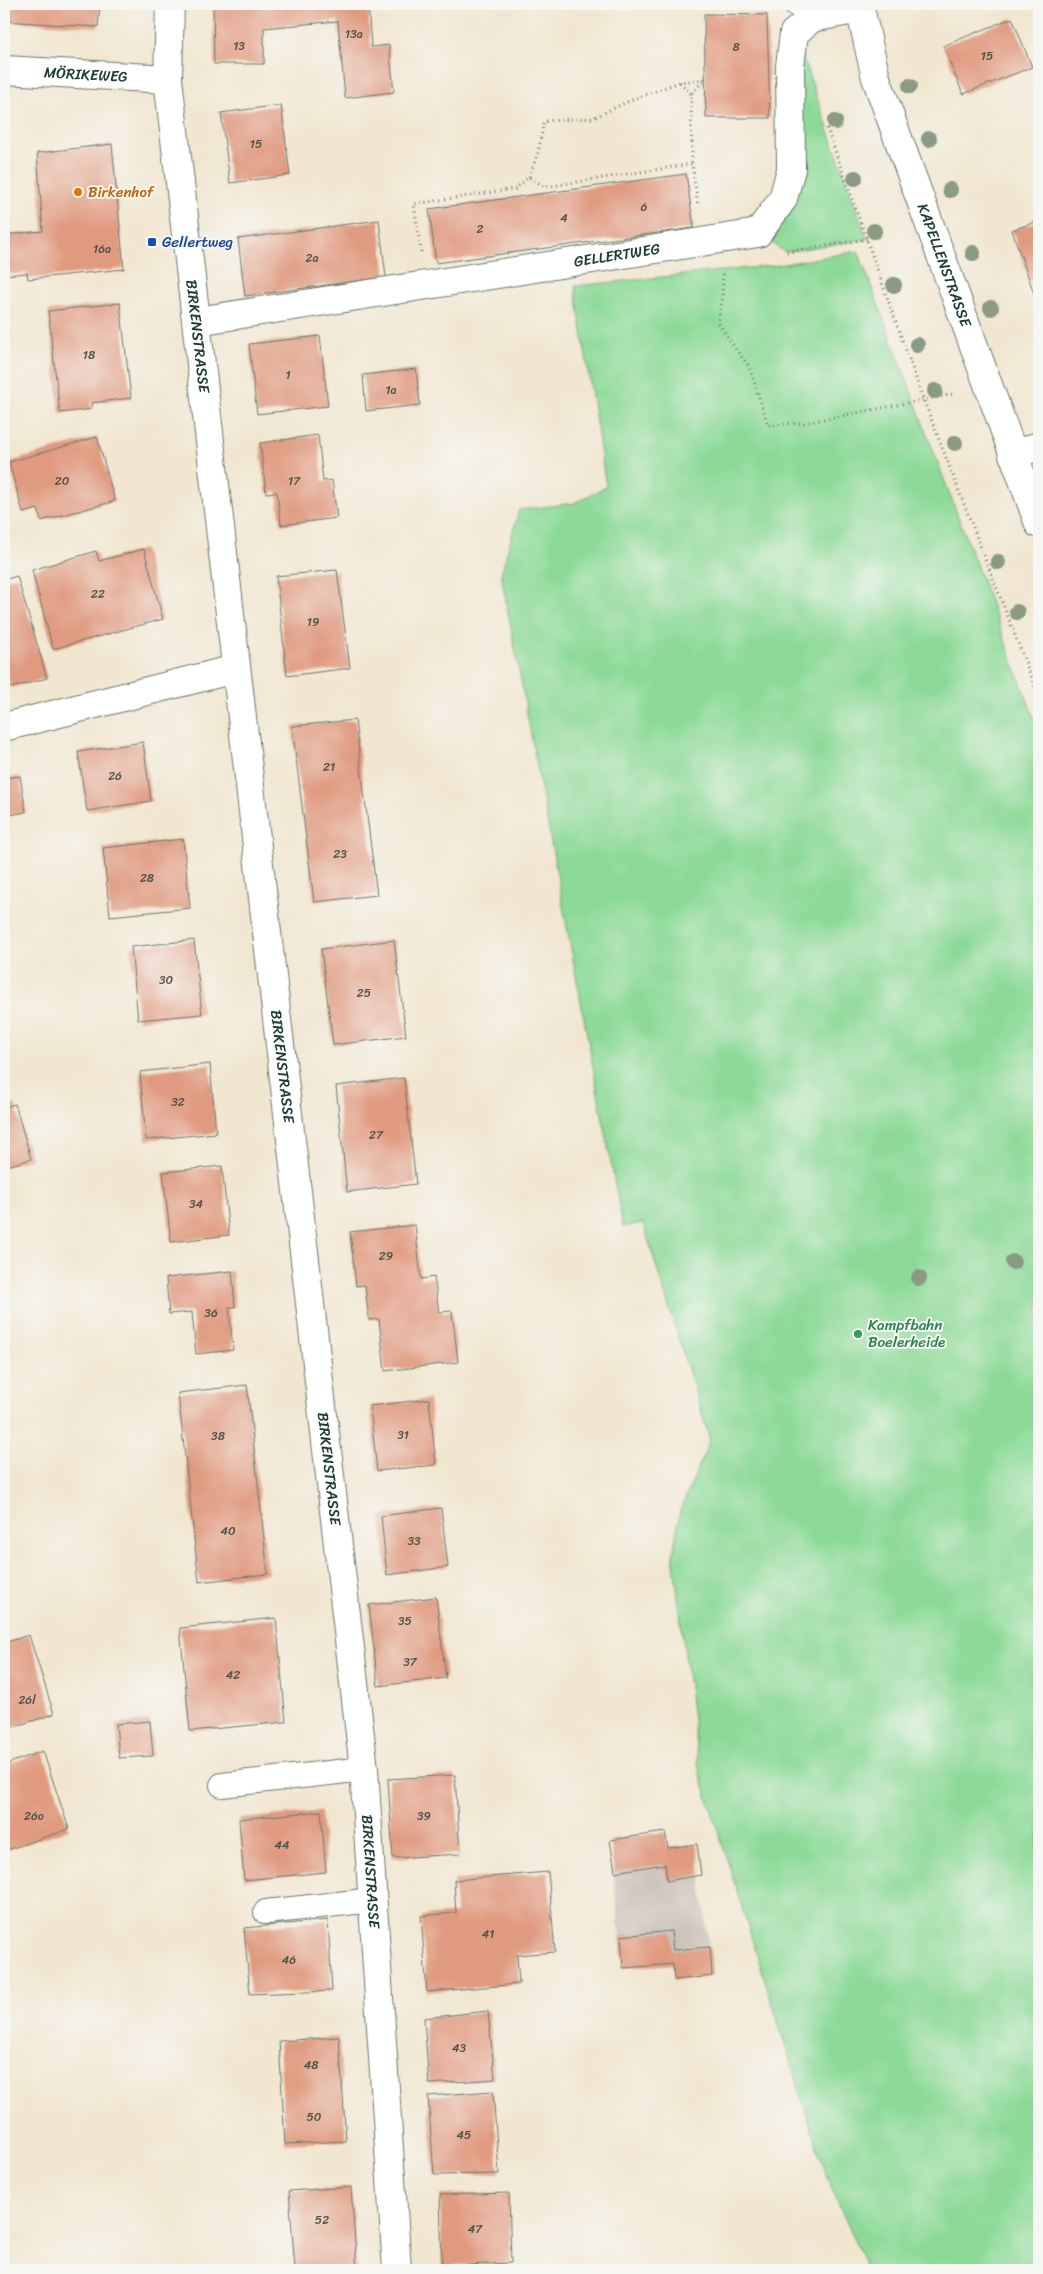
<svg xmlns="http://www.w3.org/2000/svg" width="1043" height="2274" font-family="Sriracha,sans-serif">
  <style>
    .industrial { fill: #ccc2b9 }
    .green { fill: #8dda98; stroke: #568c66 }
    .building { fill: #e09a7f }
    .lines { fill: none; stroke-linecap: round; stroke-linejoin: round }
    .service-casing { stroke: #68786b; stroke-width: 26 }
    .minor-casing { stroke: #68786b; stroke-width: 30 }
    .path { stroke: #68786b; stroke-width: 3; stroke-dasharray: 1 4; stroke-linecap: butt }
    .service { stroke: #fff; stroke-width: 24 }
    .minor { stroke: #fff; stroke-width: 28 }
    .tree { fill: #8a9a85 }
    .food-dot { fill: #e8710a; stroke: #f6f6f2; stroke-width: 2 }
    .transit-dot { fill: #1a4fb4; stroke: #f6f6f2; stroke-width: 2 }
    .leisure-dot { fill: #2e9e5b; stroke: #f6f6f2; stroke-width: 2 }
    .labels { text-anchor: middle; stroke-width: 4; stroke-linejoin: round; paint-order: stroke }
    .number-label { font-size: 12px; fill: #4f5447 }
    .street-label { font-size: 15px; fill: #1f3d34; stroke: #f6f6f2 }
    .food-label { font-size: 15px; fill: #c56008; stroke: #f6f6f2; text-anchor: start }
    .transit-label { font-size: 15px; fill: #164399; stroke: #f6f6f2; text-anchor: start }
    .leisure-label { font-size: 15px; fill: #27864d; stroke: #f6f6f2; text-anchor: start }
  </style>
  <rect width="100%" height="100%" fill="#f6f6f2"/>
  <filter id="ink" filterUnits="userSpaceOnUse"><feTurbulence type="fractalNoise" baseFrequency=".02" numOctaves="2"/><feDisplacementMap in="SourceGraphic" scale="10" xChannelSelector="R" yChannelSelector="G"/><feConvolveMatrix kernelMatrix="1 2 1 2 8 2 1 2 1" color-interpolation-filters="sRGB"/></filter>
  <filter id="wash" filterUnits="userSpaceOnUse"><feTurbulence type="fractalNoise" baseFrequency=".0096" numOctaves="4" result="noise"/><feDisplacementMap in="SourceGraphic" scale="20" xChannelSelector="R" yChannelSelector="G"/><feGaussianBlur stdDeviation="1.12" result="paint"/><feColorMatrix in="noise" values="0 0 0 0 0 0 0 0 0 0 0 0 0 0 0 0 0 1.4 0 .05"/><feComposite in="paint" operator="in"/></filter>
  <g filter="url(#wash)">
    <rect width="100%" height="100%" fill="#f1e6d0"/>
    <path class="industrial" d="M665,1832L668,1848L697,1844L712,1976L674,1980L672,1964L623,1968L610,1840Z"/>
    <g class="green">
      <path d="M794,33L867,239L785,252L758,233L783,199Z"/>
      <path d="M858,251L1039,731V2270H867L825,2172L699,1770L673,1555L680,1511L710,1440L643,1223L623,1227L501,574L519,510L574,503L606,487L575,286L779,265Z"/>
    </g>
    <g id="blocks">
      <g class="building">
        <path d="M4,4H100L98,27L4,21Z"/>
        <path d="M213,4H368L371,47L389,45L394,92L345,98L338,21L264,28V64H214Z"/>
        <path d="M704,14L767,15L770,118H706Z"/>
        <path d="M1012,18L1032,67L963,94L943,46Z"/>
        <path d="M281,105L290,175L230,183L221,113Z"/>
        <path d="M112,144L124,269L28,279L27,273L4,275V235L43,231L37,153Z"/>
        <path d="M686,174L694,228L436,263L429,209Z"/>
        <path d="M379,220L386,277L245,296L238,239Z"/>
        <path d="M1039,221V308L1012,230Z"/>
        <path d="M120,303L131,398L91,403L92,409L60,413L48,311Z"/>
        <path d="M320,336L328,406L257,414L249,344Z"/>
        <path d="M416,369L420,405L366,411L363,375Z"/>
        <path d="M318,435L323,481L332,480L337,518L281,525L277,492L266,493L260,443Z"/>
        <path d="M97,437L115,501L41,521L38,509L23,513L9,462Z"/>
        <path d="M144,549L163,619L53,649L32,570L96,551L99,561Z"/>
        <path d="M337,570L350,668L287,676L276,576Z"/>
        <path d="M17,576L47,678L11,688L4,663V580Z"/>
        <path d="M355,720L377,895L314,902L292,726Z"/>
        <path d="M143,742L151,801L87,811L78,752Z"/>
        <path d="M20,776L26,812L4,816V778Z"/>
        <path d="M183,839L190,908L110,916L103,848Z"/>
        <path d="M194,940L202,1014L138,1020L131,947Z"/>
        <path d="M394,940L406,1036L333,1045L321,949Z"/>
        <path d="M210,1064L216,1133L146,1140L140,1072Z"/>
        <path d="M404,1078L416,1184L347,1192L336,1086Z"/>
        <path d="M15,1104L31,1159L4,1167V1107Z"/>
        <path d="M222,1166L229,1235L171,1242L163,1172Z"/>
        <path d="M415,1225L421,1279L434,1277L439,1312L452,1311L458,1362L385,1371L379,1319L369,1320L365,1285L356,1286L350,1232Z"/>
        <path d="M232,1271L235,1307H229L233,1350L196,1354L192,1312L169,1314L166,1278Z"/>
        <path d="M247,1385L268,1574L199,1582L178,1393Z"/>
        <path d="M429,1399L436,1465L377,1471L370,1406Z"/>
        <path d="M441,1508L448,1567L387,1575L381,1516Z"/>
        <path d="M436,1597L446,1678L378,1686L369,1605Z"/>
        <path d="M276,1618L286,1722L190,1731L180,1628Z"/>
        <path d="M29,1635L54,1714L4,1730V1643Z"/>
        <path d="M150,1721L153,1756L119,1758L116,1724Z"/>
        <path d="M43,1751L69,1829L4,1851V1765Z"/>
        <path d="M455,1775L460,1854L393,1858L388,1779Z"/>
        <path d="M321,1811L326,1872L244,1880L239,1819Z"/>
        <path d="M665,1832L668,1848L697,1844L701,1875L667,1881L665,1864L615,1872L610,1840Z"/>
        <path d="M548,1872L555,1952L517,1955L519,1984L427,1992L421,1916L456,1913L454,1880Z"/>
        <path d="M328,1920L332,1991L250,1994L244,1928Z"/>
        <path d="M671,1931L673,1950L710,1947L712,1976L674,1980L673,1964L623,1968L621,1936Z"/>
        <path d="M488,2011L495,2079L429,2084L424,2018Z"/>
        <path d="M339,2037L346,2141L285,2144L279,2041Z"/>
        <path d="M493,2091L499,2174L434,2175L428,2096Z"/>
        <path d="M351,2187L357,2270H295L289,2191Z"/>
        <path d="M509,2193L511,2263L442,2266L440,2195Z"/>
      </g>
    </g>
  </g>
  <g filter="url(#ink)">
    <use href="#blocks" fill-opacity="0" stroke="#68786b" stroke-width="1"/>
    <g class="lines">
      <defs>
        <g id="service">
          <path d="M796,4L812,18"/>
          <path d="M222,1785L364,1769"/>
          <path d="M266,1912L373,1900"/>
        </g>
        <g id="minor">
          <path id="s1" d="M170,4L168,79L364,1769L397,2270"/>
          <path id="s2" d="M859,4L876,78L1039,524"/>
          <path id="s3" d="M4,70L168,79"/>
          <path id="s4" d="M197,321L758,233L783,199L791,169L790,66L794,33L812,18L860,9"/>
          <path d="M1013,455L1039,446"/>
          <path d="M4,727L235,669"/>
        </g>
      </defs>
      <use href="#service" class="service-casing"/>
      <use href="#minor" class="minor-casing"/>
      <g class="path">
        <path d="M680,82L691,94"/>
        <path d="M827,128L924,401L1039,697"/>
        <path d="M529,177L538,153L544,121L593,118L631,100L680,82L705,79L691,94L692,164"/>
        <path d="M421,252L414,204L515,189L529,177L545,187L692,164L698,206"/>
        <path d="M787,252L867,239"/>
        <path d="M723,274L722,300L718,322L736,350L749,366L768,425L804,423L954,394"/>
      </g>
      <use href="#service" class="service"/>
      <use href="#minor" class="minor"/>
    </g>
    <g class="tree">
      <circle cx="910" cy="86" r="8"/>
      <circle cx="835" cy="122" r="8"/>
      <circle cx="929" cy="139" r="8"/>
      <circle cx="855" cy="178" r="8"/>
      <circle cx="950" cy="190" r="8"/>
      <circle cx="874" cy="231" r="8"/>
      <circle cx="973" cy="253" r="8"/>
      <circle cx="894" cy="285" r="8"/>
      <circle cx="991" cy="308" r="8"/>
      <circle cx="917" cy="345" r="8"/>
      <circle cx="935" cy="391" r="8"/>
      <circle cx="955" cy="443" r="8"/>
      <circle cx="998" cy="562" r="8"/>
      <circle cx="1017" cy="612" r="8"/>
      <circle cx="1013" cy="1262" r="8"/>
      <circle cx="919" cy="1278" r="8"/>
    </g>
  </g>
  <circle class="food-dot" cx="78" cy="192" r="5"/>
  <rect class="transit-dot" x="147" y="237" width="10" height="10" rx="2.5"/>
  <circle class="leisure-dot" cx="858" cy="1334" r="5"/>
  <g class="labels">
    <g class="number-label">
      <text x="354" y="38">13a</text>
      <text x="239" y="50">13</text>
      <text x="736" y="51">8</text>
      <text x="987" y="60">15</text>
      <text x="256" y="148">15</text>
      <text x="644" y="211">6</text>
      <text x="564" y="222">4</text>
      <text x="480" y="233">2</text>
      <text x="102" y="253">16a</text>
      <text x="312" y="262">2a</text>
      <text x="89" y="359">18</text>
      <text x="288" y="379">1</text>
      <text x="391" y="394">1a</text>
      <text x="62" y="485">20</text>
      <text x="294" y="485">17</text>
      <text x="98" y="598">22</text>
      <text x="313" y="626">19</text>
      <text x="329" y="771">21</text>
      <text x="115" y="780">26</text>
      <text x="340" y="858">23</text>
      <text x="147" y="882">28</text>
      <text x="166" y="984">30</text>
      <text x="364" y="997">25</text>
      <text x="178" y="1106">32</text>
      <text x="376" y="1139">27</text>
      <text x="196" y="1208">34</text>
      <text x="386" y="1260">29</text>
      <text x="211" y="1317">36</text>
      <text x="403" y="1439">31</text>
      <text x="218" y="1440">38</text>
      <text x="228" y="1535">40</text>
      <text x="414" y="1545">33</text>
      <text x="405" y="1625">35</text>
      <text x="410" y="1666">37</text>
      <text x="233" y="1679">42</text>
      <text x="27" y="1704">26l</text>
      <text x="34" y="1820">26o</text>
      <text x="424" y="1820">39</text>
      <text x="282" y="1849">44</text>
      <text x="488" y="1938">41</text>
      <text x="289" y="1964">46</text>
      <text x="459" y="2052">43</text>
      <text x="311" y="2069">48</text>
      <text x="314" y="2121">50</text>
      <text x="464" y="2139">45</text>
      <text x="322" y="2224">52</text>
      <text x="475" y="2233">47</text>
    </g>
    <g class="street-label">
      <text dy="5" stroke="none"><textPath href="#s3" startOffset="82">MÖRIKEWEG</textPath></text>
      <text dy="5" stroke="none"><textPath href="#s4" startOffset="425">GELLERTWEG</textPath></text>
      <text dy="5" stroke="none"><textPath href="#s2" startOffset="275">KAPELLENSTRASSE</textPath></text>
      <text dy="5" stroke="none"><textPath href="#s1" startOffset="334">BIRKENSTRASSE</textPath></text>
      <text dy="5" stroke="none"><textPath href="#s1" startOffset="1069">BIRKENSTRASSE</textPath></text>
      <text dy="5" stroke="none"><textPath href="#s1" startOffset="1474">BIRKENSTRASSE</textPath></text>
      <text dy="5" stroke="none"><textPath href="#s1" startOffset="1879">BIRKENSTRASSE</textPath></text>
    </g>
    <g class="food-label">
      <text x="88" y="197">Birkenhof</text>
    </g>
    <g class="transit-label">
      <text x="162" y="247">Gellertweg</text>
    </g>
    <g class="leisure-label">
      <text x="868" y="1330">Kampfbahn<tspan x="868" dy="17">Boelerheide</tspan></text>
    </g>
  </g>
  <rect width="1043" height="2274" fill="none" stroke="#f6f6f2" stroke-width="20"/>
</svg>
